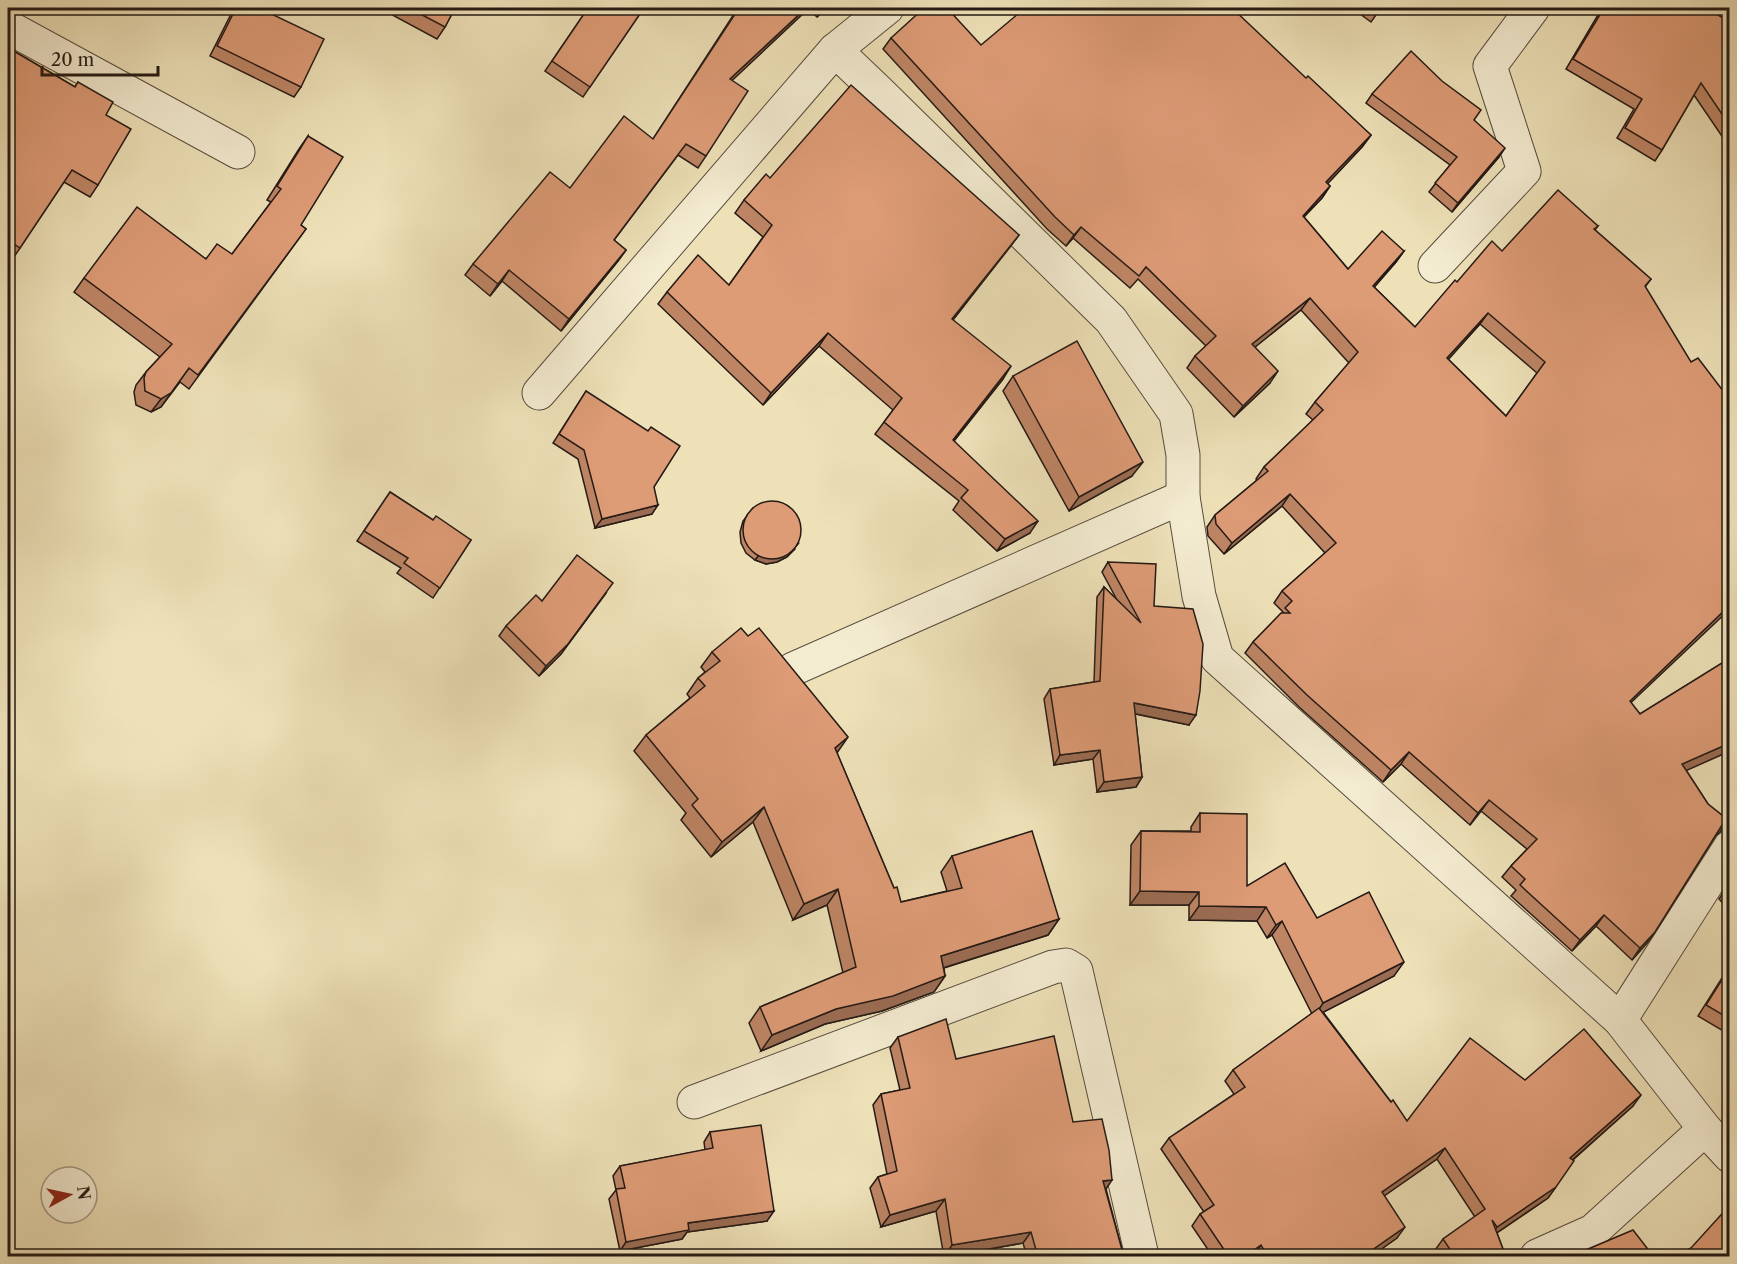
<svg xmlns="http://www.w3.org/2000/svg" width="1737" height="1264" font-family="'Libre Caslon Text',serif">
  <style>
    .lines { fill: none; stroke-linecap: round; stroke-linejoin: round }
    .minor-casing { stroke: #574c3e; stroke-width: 35 }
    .minor { stroke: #f4ecd1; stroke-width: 33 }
    .wall { fill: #be8565; stroke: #251a15; stroke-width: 1.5; fill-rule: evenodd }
    .shaded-wall { fill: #9b6c53; stroke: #251a15; stroke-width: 1.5 }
    .building { fill: #dd9b76; stroke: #251a15; stroke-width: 1.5; fill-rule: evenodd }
  </style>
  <rect width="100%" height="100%" fill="#eee1b8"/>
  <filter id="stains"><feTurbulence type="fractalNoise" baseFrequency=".00333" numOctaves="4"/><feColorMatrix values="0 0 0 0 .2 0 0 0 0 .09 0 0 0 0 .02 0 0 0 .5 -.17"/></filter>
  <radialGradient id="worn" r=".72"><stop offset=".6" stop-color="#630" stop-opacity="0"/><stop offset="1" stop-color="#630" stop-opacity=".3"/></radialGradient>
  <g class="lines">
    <defs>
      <g id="minor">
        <path d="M887,8L835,50L878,91L1111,320L1176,414L1183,455V497L1199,596L1217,658L1620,1020L1705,1129L1730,1156"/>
        <path d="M8,27L238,152"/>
        <path d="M1435,266L1524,171L1490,66L1533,8"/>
        <path d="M539,393L835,50"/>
        <path d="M793,669L1183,497"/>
        <path d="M1620,1020L1730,847"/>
        <path d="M694,1102L1053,967L1066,965L1076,971L1142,1256"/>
        <path d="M1537,1256L1593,1231L1705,1129"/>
      </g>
    </defs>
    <use href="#minor" class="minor-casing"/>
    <use href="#minor" class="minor"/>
  </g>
  <g class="wall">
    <path d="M234,8H259L301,87L294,97L210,56Z"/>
    <path d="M387,8H455L445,27L437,39L385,11Z"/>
    <path d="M457,8H472L468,14Z"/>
    <path d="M588,8H644L583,97L545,71Z"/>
    <path d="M728,8H827L817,17L808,9L732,80L706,156L698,168L678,155L614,240L626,250L618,261L561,331L502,281L490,296L465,275L473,264L570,188L653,139L734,14Z"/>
    <path d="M1352,8H1381L1371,22Z"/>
    <path d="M1602,8H1706L1730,22V148L1694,95L1662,150L1655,161L1617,138L1634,109L1566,69Z"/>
    <path d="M891,38L981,45L1306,78L1371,135L1362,147L1327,184L1330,186L1322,198L1304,217L1348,269L1404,251L1396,262L1374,287L1415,327L1457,282L1502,251L1598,226L1595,230L1651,279L1645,287L1631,703L1640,714L1730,658V751L1686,770L1708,804L1728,820L1720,832L1716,835L1655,932L1647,943L1632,960L1596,926L1572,951L1511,896L1516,890L1502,877L1511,866L1527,849L1481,811L1470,825L1401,764L1383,782L1299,707L1245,653L1253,642L1283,612L1274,603L1282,591L1325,553L1282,506L1224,554L1208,536L1207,527L1215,515L1257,480L1256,479L1264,467L1313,420L1306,414L1315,402L1349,363L1301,310L1255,347L1270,383L1234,417L1187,368L1195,356L1206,346L1138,279L1130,288L1073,238L1066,246L1047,229L883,49ZM1480,324L1537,373L1506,416L1448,359Z"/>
    <path d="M12,50L75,87L78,82L106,115L98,185L90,197L64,182L12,260L8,258V57Z"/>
    <path d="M1372,94L1474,120L1499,157L1452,212L1429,192L1450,165L1366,103Z"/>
    <path d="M308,136L301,225L306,229L189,389L180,382L161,407L151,412L136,405L134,392L136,385L146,372L160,357L74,292L84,278L232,254L271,202L267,200L299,149Z"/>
    <path d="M770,178L1019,235L953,320L1003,379L954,441L1030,533L997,551L953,510L959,501L875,434L893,410L819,346L763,405L658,304L667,292L729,285L763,237L735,213L744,200Z"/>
    <path d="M1013,376L1132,476L1069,511L1003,391Z"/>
    <path d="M586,391L654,487L652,514L595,528L578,459L553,443Z"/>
    <path d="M390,492L433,520L471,540L433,598L397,573L401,568L357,541Z"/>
    <path d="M753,508L795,549L787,557L777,562L766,564L755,560L746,553L741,543L740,532L743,521Z"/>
    <path d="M1108,562L1154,606L1189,725L1135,714L1142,777L1136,787L1097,792L1093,759L1054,765L1044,699L1050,689L1094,682L1097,597L1104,587L1117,600L1102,572Z"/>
    <path d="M606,593L561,654L539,676L499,636L506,626L542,601Z"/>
    <path d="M712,652L837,753L894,888L901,902L947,891L941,872L952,856L1059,919L1048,935L944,968L945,976L934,992L882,1011L825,1024L761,1051L749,1023L760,1007L843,973L827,905L793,920L753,822L711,857L681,820L686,813L634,751L646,735L690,698L687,694L698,678L705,672L701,667Z"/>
    <path d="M1200,813L1247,886L1317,918L1394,976L1323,1012L1391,1102L1407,1121L1525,1080L1633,1106L1573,1160L1548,1198L1497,1233L1506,1257H1439L1435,1250L1443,1239L1475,1217L1437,1159L1384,1196L1397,1238L1370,1257H1213L1192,1226L1200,1214L1204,1212L1161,1149L1169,1138L1234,1094L1225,1081L1233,1070L1312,1014L1272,935L1267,938L1257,921L1189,920V905H1130L1131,845L1141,831H1191V827Z"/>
    <path d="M1730,882V911L1719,899Z"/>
    <path d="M1730,965V1035L1698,1016Z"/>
    <path d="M898,1037L956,1059L1073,1122L1106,1189L1124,1257H1027L1023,1243L944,1257L936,1211L881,1227L870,1188L878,1177L887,1174L873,1105L881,1094L900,1090L890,1048Z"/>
    <path d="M1730,1102V1117L1726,1116Z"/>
    <path d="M710,1132L767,1221L687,1232L682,1239L620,1251L609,1199L616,1190L613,1176L620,1166L705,1150L704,1142Z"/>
  </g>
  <g class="shaded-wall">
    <path d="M806,8H809L722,90L730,79Z"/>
    <path d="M824,8H827L817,17Z"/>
    <path d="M1371,135L1362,147L1318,194L1326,182Z"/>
    <path d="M1505,148L1499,157L1452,212L1458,203Z"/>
    <path d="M1330,186L1322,198L1294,227L1303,216Z"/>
    <path d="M1081,227L1073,238L1066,246L1074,235Z"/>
    <path d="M1019,235L1010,247L944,331L952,319Z"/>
    <path d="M626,250L618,261L561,331L569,319Z"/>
    <path d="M1404,251L1396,262L1365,298L1373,286Z"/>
    <path d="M509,270L502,281L490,296L498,284Z"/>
    <path d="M1310,298L1301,310L1244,356L1252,344Z"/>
    <path d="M1488,313L1480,324L1439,370L1447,358Z"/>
    <path d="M828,333L819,346L763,405L771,393Z"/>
    <path d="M1011,366L1003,379L945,452L953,440Z"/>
    <path d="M189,368L161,407L151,412L161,399Z"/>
    <path d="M1278,371L1270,383L1234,417L1243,406Z"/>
    <path d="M1143,462L1132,476L1069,511L1079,497Z"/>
    <path d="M1290,494L1282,506L1224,554L1232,543Z"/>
    <path d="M658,505L652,514L595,528L602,519Z"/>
    <path d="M1038,521L1030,533L997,551L1005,539Z"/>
    <path d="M798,544L787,557L777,562L766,564L755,560L759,555Z"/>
    <path d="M606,593L561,654L539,676L546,666Z"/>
    <path d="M1730,605V609L1621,712L1630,701Z"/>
    <path d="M1134,703L1196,715L1189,725L1127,712Z"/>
    <path d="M848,737L837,753L835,748Z"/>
    <path d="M1730,743V751L1674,776L1682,764Z"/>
    <path d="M1100,750L1093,759L1054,765L1060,755Z"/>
    <path d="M1409,752L1401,764L1383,782L1391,770Z"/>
    <path d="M1142,777L1136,787L1097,792L1104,782Z"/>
    <path d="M1489,800L1481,811L1470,825L1478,813Z"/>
    <path d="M764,807L753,822L711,857L722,842Z"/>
    <path d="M1728,820L1720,832L1714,837L1722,825Z"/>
    <path d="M838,889L827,905L793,920L804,904Z"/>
    <path d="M1140,891L1199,892L1189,905H1130Z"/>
    <path d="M1199,906L1266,907L1257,921L1189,920Z"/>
    <path d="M1604,915L1596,926L1572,951L1580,940Z"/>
    <path d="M1059,919L1048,935L930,972L941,956Z"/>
    <path d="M1282,921L1272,935L1267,938L1276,925Z"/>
    <path d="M1655,932L1647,943L1632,960L1640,948Z"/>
    <path d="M1404,962L1394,976L1314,1017L1323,1003Z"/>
    <path d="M945,976L934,992L882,1011L825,1024L761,1051L772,1035L836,1009Z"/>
    <path d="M1641,1095L1633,1106L1562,1169L1570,1158Z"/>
    <path d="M1730,1111V1117L1726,1116Z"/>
    <path d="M1445,1148L1437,1159L1374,1203L1382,1192Z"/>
    <path d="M1112,1180L1104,1192L1103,1181Z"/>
    <path d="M1556,1187L1548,1198L1489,1238L1497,1227Z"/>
    <path d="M945,1199L936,1211L881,1227L890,1215Z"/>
    <path d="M774,1211L767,1221L687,1232L682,1239L620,1251L626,1242L688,1223Z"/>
    <path d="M1405,1227L1397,1238L1370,1257H1362Z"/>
    <path d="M1031,1232L1023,1243L944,1257L952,1245Z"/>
    <path d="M1261,1245L1253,1257H1244Z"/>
  </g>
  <g class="building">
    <path d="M236,8H259L324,39L301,87L217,46Z"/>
    <path d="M409,8H455L445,27Z"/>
    <path d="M588,8H644L590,87L552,61Z"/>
    <path d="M739,8H806L730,79L748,91L706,156L686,144L614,240L626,250L569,319L509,270L498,284L473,264L550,172L570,188L624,116L653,139Z"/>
    <path d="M924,8H947L981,45L1025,8H1232L1306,78L1308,76L1371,135L1326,182L1330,186L1303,216L1348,269L1382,231L1404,251L1373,286L1415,327L1455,280L1457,282L1492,241L1502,251L1558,190L1598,226L1594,229L1651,279L1645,286L1691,362L1698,358L1730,400V605L1630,701L1640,714L1730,658V743L1682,764L1708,804L1728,820L1722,825L1655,932L1640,948L1604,915L1580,940L1520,885L1525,879L1511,866L1537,839L1489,800L1478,813L1409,752L1391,770L1307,695L1253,642L1281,613H1290L1285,608L1292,601L1282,591L1336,543L1290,494L1232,543L1216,524L1215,515L1268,471L1264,467L1323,410L1315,402L1358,352L1310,298L1252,344L1278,371L1243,406L1195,356L1216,336L1146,267L1139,276L1081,227L1074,235L1055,217L891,38ZM1488,313L1545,362L1506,416L1447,358Z"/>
    <path d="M1604,8H1706L1730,22V126L1701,83L1662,150L1625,128L1642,99L1573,59Z"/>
    <path d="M12,50L75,87L78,82L113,102L106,115L131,129L98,185L72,170L20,248L8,240V58Z"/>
    <path d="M1411,51L1442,81L1481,110L1474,120L1505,148L1458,203L1435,183L1457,157L1372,94Z"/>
    <path d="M851,85L1019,235L952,319L1011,366L953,440L1038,521L1005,539L961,498L968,490L884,422L902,398L828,333L771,393L667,292L698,255L729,285L772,225L744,200L766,174L770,178Z"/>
    <path d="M308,136L343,157L301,225L306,229L198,375L189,368L171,393L161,399L145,391L144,378L146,372L172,344L84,278L137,207L206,259L217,244L232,254L281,189L277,186Z"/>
    <path d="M1077,341L1143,462L1079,497L1013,376Z"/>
    <path d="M586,391L648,431L651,427L680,446L654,487L658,505L602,519L584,450L559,434Z"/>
    <path d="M390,492L433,520L436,516L471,540L440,588L404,563L408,558L364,531Z"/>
    <circle cx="772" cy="530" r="29"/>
    <path d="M577,555L613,583L568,644L546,666L506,626L536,595L542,601Z"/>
    <path d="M1108,562L1156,564L1154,606L1193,609L1203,644L1200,691L1196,715L1134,703L1142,777L1104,782L1100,750L1060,755L1050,689L1100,681L1104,587L1141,623Z"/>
    <path d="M741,628L748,636L759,628L848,737L835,748L894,888L897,887L901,902L962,888L952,856L1032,831L1059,919L941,956L945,976L893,996L836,1009L772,1035L760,1007L856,967L838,889L804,904L764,807L722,842L692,805L698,799L646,735L705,686L698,678L720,661L712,652Z"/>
    <path d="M1200,813L1247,814V886L1285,863L1317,918L1369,892L1404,962L1323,1003L1282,921L1276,925L1266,907L1199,906V892L1140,891L1141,831L1200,832Z"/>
    <path d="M1730,967V1019L1706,1005Z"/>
    <path d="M1319,1008L1391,1102L1393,1100L1407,1121L1470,1038L1525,1080L1584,1029L1641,1095L1570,1158L1574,1161L1556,1187L1497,1227L1492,1220L1506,1257H1455L1443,1239L1485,1209L1445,1148L1382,1192L1405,1227L1362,1257H1268L1261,1245L1244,1257H1229L1200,1214L1214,1205L1169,1138L1245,1087L1233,1070Z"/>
    <path d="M946,1019L956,1059L1054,1036L1073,1122L1102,1119L1109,1150L1112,1180L1103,1181L1124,1257H1038L1031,1232L952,1245L945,1199L890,1215L878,1177L897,1171L881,1094L910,1088L898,1037Z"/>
    <path d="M761,1125L774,1211L688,1223L689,1230L626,1242L616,1189L625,1188L620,1166L713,1148L710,1132Z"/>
    <path d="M1730,1205V1257H1672L1691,1248Z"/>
    <path d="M1633,1230L1654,1257H1575L1574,1255Z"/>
  </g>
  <rect width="1737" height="1264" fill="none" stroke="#eee1b8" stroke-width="30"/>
  <rect x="9" y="9" width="1719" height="1246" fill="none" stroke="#251a15" stroke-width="3"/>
  <rect x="15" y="15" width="1707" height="1234" fill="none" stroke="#251a15" stroke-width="1.5"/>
  <g transform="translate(69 1195) rotate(82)"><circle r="28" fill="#f4ecd1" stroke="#a19886" stroke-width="1.5"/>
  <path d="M0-4.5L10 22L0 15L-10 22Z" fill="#8f2418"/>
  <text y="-9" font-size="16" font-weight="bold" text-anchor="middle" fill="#251a15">N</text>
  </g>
  <path d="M42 66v9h116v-9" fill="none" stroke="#251a15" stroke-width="3"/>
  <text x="51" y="66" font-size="18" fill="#251a15" stroke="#f4ecd1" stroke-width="4.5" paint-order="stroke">20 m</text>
  <rect width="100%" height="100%" filter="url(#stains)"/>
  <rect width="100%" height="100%" fill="url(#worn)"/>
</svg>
